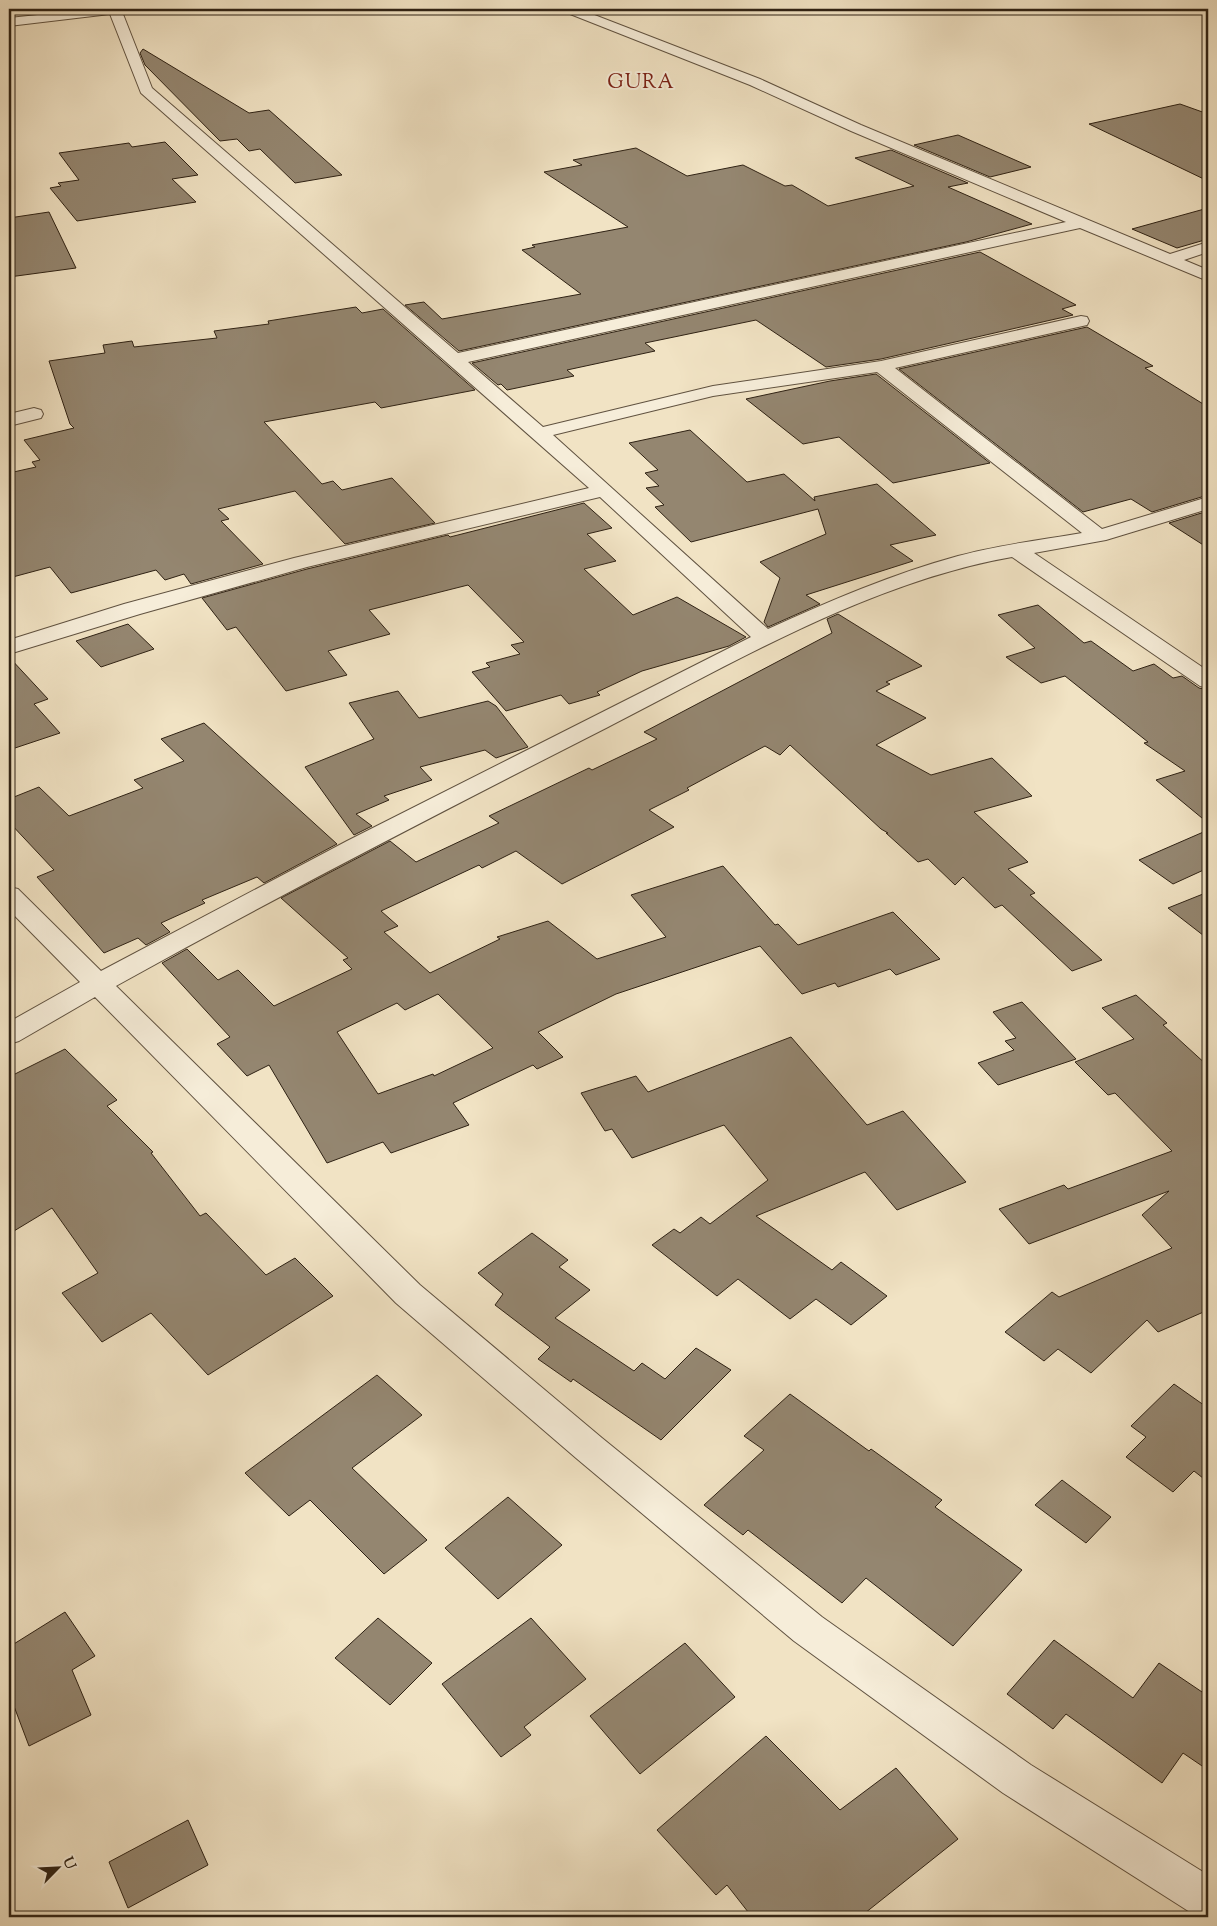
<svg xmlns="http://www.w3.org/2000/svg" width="1217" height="1926" font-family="'Sorts Mill Goudy',serif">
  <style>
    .building { fill: #948670; stroke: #2f2214; fill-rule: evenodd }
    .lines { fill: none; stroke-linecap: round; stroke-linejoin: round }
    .minor-casing { stroke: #605240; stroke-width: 2 }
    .minor { fill: #f6edd9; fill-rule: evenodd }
    .labels { text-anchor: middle; stroke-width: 4; stroke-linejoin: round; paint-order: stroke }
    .far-quarter-label { font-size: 20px; letter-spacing: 1px; fill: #7a1f14; stroke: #f6edd9 }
  </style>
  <rect width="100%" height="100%" fill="#f1e3c4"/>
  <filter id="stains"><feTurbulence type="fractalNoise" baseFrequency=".004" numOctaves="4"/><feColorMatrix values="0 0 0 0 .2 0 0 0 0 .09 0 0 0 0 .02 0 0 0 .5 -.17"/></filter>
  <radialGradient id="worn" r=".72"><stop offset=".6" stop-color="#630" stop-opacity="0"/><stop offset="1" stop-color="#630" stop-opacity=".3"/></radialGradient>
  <g class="building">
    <path d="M143,49L249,113L269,110L342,175L295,183L260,149L249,151L237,139L220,141L145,65L140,53Z"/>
    <path d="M1180,104L1208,114V181L1089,124Z"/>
    <path d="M958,135L1031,167L990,177L914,145Z"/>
    <path d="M165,142L198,175L172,179L196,202L77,221L50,188L61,186L58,183L79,180L59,153L129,143L132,147Z"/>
    <path d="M636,148L687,176L743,165L785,186L792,185L828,206L914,186L855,158L891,150L968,183L948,187L1032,224L966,242L459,351L405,305L424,302L442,319L581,294L522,250L535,247L532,245L628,227L544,172L582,165L573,160Z"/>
    <path d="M1208,208V239L1177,248L1132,229Z"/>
    <path d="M49,212L76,268L9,277V218Z"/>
    <path d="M980,252L1076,305L1062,309L1073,315L881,359L826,367L756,320L645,343L655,351L567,370L574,376L507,390L501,384L498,385L472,363Z"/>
    <path d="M356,307L362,313L383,309L475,390L381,408L375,402L264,422L322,484L333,481L342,490L392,478L435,523L345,544L295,491L218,509L229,519L221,521L263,564L191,584L184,574L165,580L156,570L71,593L50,567L9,578V473L36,467L32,462L40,460L24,440L74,428L70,424L49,361L105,353L103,345L132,341L134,347L217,338L214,331L269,324L268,321Z"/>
    <path d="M1087,327L1153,366L1145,368L1208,407V495L1152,512L1131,499L1083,512L899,369Z"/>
    <path d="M876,374L990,463L893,483L839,437L803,444L746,399L830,381Z"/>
    <path d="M690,430L747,482L784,474L815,501L814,497L877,484L936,535L890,545L913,561L806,595L820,604L768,627L764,622L780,578L760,562L826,534L818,509L691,542L655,507L664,505L646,488L659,486L645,473L658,470L629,443Z"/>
    <path d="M584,503L612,528L587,534L616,561L584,569L633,615L677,597L746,637L729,646L642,671L597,692L600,695L569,704L561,695L506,711L472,672L490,667L486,663L520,654L511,645L524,642L468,585L369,610L390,634L328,651L347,675L286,691L236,627L227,630L202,598L307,569L448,535L450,537Z"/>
    <path d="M1208,511V548L1169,523Z"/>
    <path d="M1038,605L1084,643L1091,641L1133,671L1154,664L1173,678L1182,676L1199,688L1208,690V823L1156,780L1185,771L1144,743L1148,742L1065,676L1041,683L1006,657L1035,648L998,615Z"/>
    <path d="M838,614L922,666L886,682L890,684L876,691L926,718L876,745L931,775L992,758L1032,796L974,812L1028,862L1008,869L1035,893L1030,895L1102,960L1072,971L1002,905L995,908L963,877L955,885L928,859L918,862L886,833H888L881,829L790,745L780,755L765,746L687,788L689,790L649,810L674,827L562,884L516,851L482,868L479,865L381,911L398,926L384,932L430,973L500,939L497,937L548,921L597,959L666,937L631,895L723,866L775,925L778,924L798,945L893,912L940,959L896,975L890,969L838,987L835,983L802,994L760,946L616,994L538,1032L563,1057L537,1069L533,1065L453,1103L469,1125L391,1153L383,1142L327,1163L269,1065L247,1076L217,1044L230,1037L162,963L187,949L218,980L238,970L274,1006L352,969L343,960L348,958L281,898L390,841L416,862L499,823L489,816L589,768L592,770L657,739L644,732L832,633L827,619ZM438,994L493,1048L434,1076L433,1074L378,1094L337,1032L397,1003L405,1010Z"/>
    <path d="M128,624L154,649L101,667L76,641Z"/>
    <path d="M9,657L48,699L34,704L60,733L9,750Z"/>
    <path d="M398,691L419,718L488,701L496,706L528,747L496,758L485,750L420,767L432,780L384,796L389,800L356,814L372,826L354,835L305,767L374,739L349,703Z"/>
    <path d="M204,723L337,844L264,883L257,877L202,900L205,903L161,923L170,932L146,945L138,938L104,953L37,877L54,870L9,822V799L39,787L69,816L143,788L134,780L184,761L161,739Z"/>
    <path d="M1208,830V868L1173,884L1139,860Z"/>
    <path d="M1208,892V939L1168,908Z"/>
    <path d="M1136,995L1167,1023L1163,1025L1208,1066V1310L1158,1332L1147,1320L1091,1373L1058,1349L1044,1361L1005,1332L1052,1292L1059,1297L1172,1248L1142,1215L1169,1191L1029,1244L999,1209L1064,1185L1068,1189L1172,1151L1115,1093L1108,1095L1075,1062L1134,1039L1102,1008Z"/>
    <path d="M1022,1002L1076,1059L998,1085L978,1063L1014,1050L1005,1041L1016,1038L993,1012Z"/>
    <path d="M791,1037L867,1125L903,1111L966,1182L897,1210L865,1172L756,1216L832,1270L841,1262L887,1296L851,1325L816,1299L790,1319L738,1279L717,1296L652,1245L674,1229L680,1233L701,1217L710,1224L768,1180L724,1125L632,1158L612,1129L605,1131L581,1093L636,1076L648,1092Z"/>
    <path d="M65,1049L117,1100L107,1106L153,1152L151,1153L200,1216L206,1213L266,1275L295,1258L333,1296L208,1375L151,1313L102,1342L62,1293L98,1273L52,1208L9,1234V1077Z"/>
    <path d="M532,1233L568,1260L559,1267L590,1290L555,1318L634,1371L642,1363L665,1379L696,1348L731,1370L661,1440L573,1379L571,1382L538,1359L550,1347L495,1305L503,1294L478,1273Z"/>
    <path d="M377,1375L422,1415L352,1468L427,1540L384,1574L310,1500L289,1516L245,1473Z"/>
    <path d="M1174,1384L1208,1408V1482L1194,1471L1173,1492L1126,1457L1146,1437L1131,1426Z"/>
    <path d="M790,1394L869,1451L871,1449L942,1500L935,1507L1022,1570L953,1646L866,1578L842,1603L748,1530L743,1535L704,1505L764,1450L744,1436Z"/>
    <path d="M1062,1480L1111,1517L1086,1543L1035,1505Z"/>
    <path d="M508,1497L562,1545L498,1599L445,1548Z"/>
    <path d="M65,1612L95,1656L72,1670L91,1715L29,1746L9,1693V1647Z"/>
    <path d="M378,1618L432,1663L390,1705L335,1658Z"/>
    <path d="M531,1618L586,1679L524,1727L531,1735L501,1757L442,1684Z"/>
    <path d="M1054,1640L1133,1698L1159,1663L1208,1696V1770L1183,1753L1162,1783L1066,1714L1053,1729L1007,1694Z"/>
    <path d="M685,1643L735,1697L640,1774L590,1716Z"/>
    <path d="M766,1736L840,1810L896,1768L958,1839L860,1917H752L727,1885L716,1895L657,1830Z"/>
    <path d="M188,1820L208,1865L128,1908L109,1862Z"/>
  </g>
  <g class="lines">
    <defs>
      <g id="minor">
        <path d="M95,9H121L152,88L458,353L1066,222L851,131L750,85L565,12L563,9H579L760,79L861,125L1170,254L1208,242V252L1184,260L1208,270V281L1080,228L468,362L543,427L713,386L881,361L1081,316L1087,317L1089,321L1087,325L895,368L1102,529L1208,497V509L1106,540L1034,553L1208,671V688L1200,686L1012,557C870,582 735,662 608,727C443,811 278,896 116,986L420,1285L602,1438L822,1617L1031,1765L1208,1875V1917L1193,1914L1003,1793L794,1641L576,1458L396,1303L95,997L19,1041L9,1044V1022L80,982L9,910V887L18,889L101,971L347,841L751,637L600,497L307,567L140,614L9,654V640L124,604L294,558L589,488L141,93L110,14L9,26V18ZM877,372L1082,533C1041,540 998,545 958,556C892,574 830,601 768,629L553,435L713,396Z"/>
        <path d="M34,408L41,410L43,414L41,418L9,426V414Z"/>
      </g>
    </defs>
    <use href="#minor" class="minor-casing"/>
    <use href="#minor" class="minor"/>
  </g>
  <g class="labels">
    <g class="far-quarter-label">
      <text x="641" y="88">GURA</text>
    </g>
  </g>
  <rect width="1217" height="1926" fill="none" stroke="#f1e3c4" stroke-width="30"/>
  <rect x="10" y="10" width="1197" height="1906" fill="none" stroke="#2f2214" stroke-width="2.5"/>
  <rect x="15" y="15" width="1187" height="1896" fill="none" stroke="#2f2214"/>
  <g transform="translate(58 1868) rotate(66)" stroke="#f6edd9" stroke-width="4" paint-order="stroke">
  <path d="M0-4L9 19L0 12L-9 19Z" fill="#2f2214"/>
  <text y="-8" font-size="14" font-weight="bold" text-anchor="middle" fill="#2f2214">U</text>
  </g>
  <rect width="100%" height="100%" filter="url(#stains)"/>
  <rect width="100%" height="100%" fill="url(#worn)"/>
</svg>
